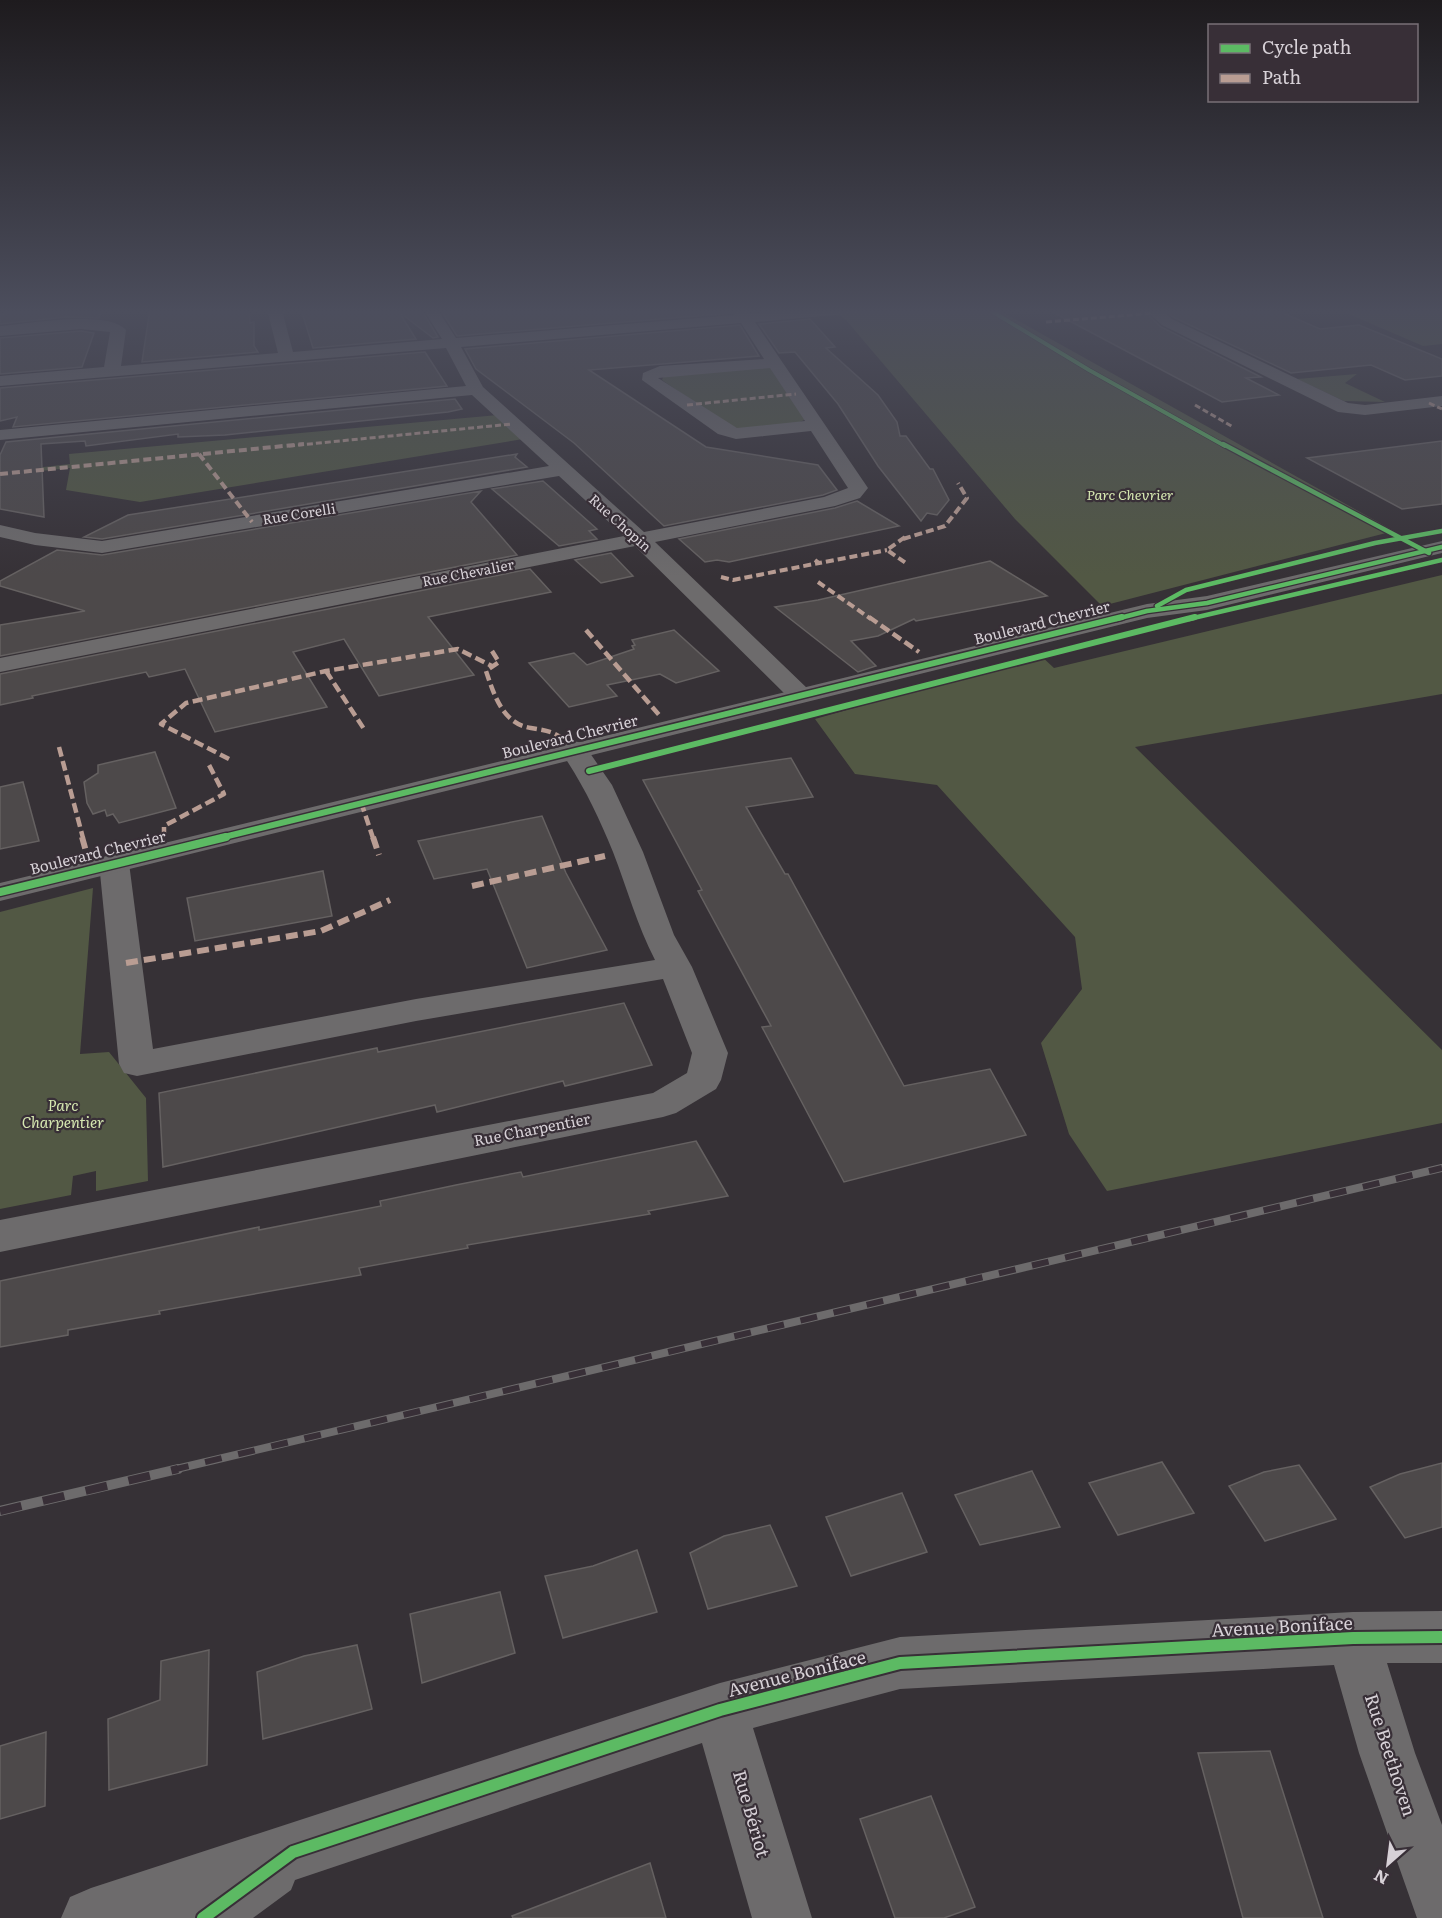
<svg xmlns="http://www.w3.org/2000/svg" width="1442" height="1918" font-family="Literata,serif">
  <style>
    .green { fill: #525844 }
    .building { fill: #4d494a; stroke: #656161; stroke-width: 1.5 }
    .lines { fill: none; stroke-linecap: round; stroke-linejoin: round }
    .minor { fill: #6d6b6c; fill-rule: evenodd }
    .tertiary { fill: #6d6b6c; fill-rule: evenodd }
    .rail-far1-casing { stroke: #6d6b6c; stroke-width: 8 }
    .rail-casing { stroke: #6d6b6c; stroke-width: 10 }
    .rail-far1 { stroke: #382f37; stroke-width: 6; stroke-dasharray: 17; stroke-linecap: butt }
    .rail { stroke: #382f37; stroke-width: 8; stroke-dasharray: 22; stroke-linecap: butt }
    .quiet-far3 { stroke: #b99d93; stroke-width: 3; stroke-dasharray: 6 3; stroke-linecap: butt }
    .quiet-far2 { stroke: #b99d93; stroke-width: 4; stroke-dasharray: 8 4; stroke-linecap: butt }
    .quiet-far1 { stroke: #b99d93; stroke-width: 4.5; stroke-dasharray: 10 4.5; stroke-linecap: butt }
    .quiet { stroke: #b99d93; stroke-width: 6; stroke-dasharray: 12 6; stroke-linecap: butt }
    .cycleway-far4-casing { stroke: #382f37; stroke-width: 5 }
    .cycleway-far3-casing { stroke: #382f37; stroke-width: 7 }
    .cycleway-far2-casing { stroke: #382f37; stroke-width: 9 }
    .cycleway-far1-casing { stroke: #382f37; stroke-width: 11 }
    .cycleway-casing { stroke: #382f37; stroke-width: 16 }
    .cycleway-far4 { stroke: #5cba63; stroke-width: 4 }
    .cycleway-far3 { stroke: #5cba63; stroke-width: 4.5 }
    .cycleway-far2 { stroke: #5cba63; stroke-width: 6 }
    .cycleway-far1 { stroke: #5cba63; stroke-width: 8 }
    .cycleway { stroke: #5cba63; stroke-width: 12 }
    .labels { text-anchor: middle; stroke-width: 4.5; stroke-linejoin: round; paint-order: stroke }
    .far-park-label { font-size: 14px; font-style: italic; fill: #d6e8b1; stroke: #382f37 }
    .far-street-label { font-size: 14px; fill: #d7d1d7; stroke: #382f37 }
    .street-label { font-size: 15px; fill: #d7d1d7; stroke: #382f37 }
    .park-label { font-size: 15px; font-style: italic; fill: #d6e8b1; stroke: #382f37 }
    .near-street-label { font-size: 18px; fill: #d7d1d7; stroke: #382f37 }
  </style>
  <rect width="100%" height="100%" fill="#363136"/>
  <g class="green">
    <path d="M829,309H997L1394,531L1102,606L1015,519L846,320Z"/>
    <path d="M1337,309H1442V344L1423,346Z"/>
    <path d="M773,365L806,419L798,423L751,430L730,427L662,380L664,375Z"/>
    <path d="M1357,374L1345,383L1385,402L1344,401L1297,379Z"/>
    <path d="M498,415L523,439L140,502L66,490L70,468L0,475V472L70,464L69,454Z"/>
    <path d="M1442,575V694L1135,747L1442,1050V1123L1107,1191L1069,1134L1041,1043L1082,989L1075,937L937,785L855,774L815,719L1040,655L1054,668Z"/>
    <path d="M93,888L80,1054L109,1052L146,1098L148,1181L96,1191V1171L73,1176L71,1195L0,1209V912Z"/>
  </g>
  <g class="building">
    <path d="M60,309H102L99,318L66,317L0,324V314Z"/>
    <path d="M150,309H249L250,323L254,322V346L258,352L142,362Z"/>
    <path d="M301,309H421L438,337L433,338L399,312L416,339L313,348Z"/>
    <path d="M440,309H730L732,313L457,336Z"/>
    <path d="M1047,309H1142L1161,327L1261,377L1246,378L1279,395L1222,402Z"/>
    <path d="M1163,309H1274L1320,329L1359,325L1442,359V376L1405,380L1371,365L1291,373L1173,317Z"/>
    <path d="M810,319L835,347L826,348L878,395L897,422L900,436H906L930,469H933L949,500L937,515L927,513L921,521L878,466L838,404L795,352L779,353L759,324Z"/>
    <path d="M740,325L759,356L589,370L706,447L818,465L837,490L823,495L664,526L574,443L476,369L465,349Z"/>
    <path d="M81,331L94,333L82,367L0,374V338Z"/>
    <path d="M425,352L447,386L13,427L17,417L0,421V388Z"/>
    <path d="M455,399L462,409L448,412L225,435L178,437V434L86,446L85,441L41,444L44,517L0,509V455L6,442Z"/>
    <path d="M1442,441V504L1402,509L1307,458Z"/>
    <path d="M517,454L515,457L527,467L102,539L84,537L128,515Z"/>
    <path d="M543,481L597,529L589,531L597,539L559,546L492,489Z"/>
    <path d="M481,491L471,502L517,555L0,656V625L85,611L0,586V581L57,550L102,555Z"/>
    <path d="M857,501L899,526L729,562L717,560L705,562L679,539L835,508Z"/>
    <path d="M611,553L633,576L601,583L575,560Z"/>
    <path d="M990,561L1047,596L916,621L914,619L878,636L851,641L876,666L858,672L775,607L818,600Z"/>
    <path d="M530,569L551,592L428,617L474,675L379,696L344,639L293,652L327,707L215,732L185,669L149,677L146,672L32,696L33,698L0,705V674Z"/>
    <path d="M674,630L719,671L676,683L660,674L607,685L617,696L569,707L529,663L574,653L587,665L634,649L632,646L635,645L632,640Z"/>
    <path d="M155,752L176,808L119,823L113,814L107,816L105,810L93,814L87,803L84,782L98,773V765Z"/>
    <path d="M791,758L813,797L746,807L785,874H788L904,1086L990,1069L1026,1135L844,1182L762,1027L771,1026L698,891L702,890L643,780Z"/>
    <path d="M23,782L39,841L0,849V787Z"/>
    <path d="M542,816L566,873L607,950L527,968L487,869L434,879L418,841Z"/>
    <path d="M323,871L332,916L195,941L187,898Z"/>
    <path d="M624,1003L652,1065L565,1086L563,1081L437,1112L435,1105L163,1167L159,1093L377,1048L378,1052Z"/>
    <path d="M696,1141L728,1196L648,1211L650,1214L467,1245L468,1248L359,1268L361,1275L159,1311L160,1314L68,1330V1335L0,1347V1281L259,1227V1230L381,1206L380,1201L456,1185L521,1172L523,1177Z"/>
    <path d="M1162,1462L1194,1513L1118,1535L1089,1483Z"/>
    <path d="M1442,1463V1527L1405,1538L1370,1487L1400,1474Z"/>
    <path d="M1299,1465L1336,1519L1265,1541L1229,1486L1264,1472Z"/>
    <path d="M1032,1471L1060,1527L980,1545L955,1495Z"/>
    <path d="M902,1493L927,1552L851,1576L826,1517Z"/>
    <path d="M770,1525L797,1586L708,1609L690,1553L724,1536Z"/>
    <path d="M637,1550L657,1612L563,1638L545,1576L593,1566Z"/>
    <path d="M500,1592L515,1653L422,1683L410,1614Z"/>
    <path d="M357,1645L372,1709L263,1739L257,1672L304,1656Z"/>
    <path d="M209,1650L207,1765L109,1790L108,1719L160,1700L161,1661Z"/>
    <path d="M46,1732L45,1806L0,1819V1746Z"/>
    <path d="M1270,1751L1323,1918H1243L1198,1753Z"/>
    <path d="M931,1796L975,1907L944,1918H895L860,1819Z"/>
    <path d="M650,1863L666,1918H513L512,1916Z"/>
  </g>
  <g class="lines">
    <g class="minor">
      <path d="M272,309H288L283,314L293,352L442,339L423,309H437L456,338L735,315L732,309H746L749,314L806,309H863L856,313L755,322L868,488L860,498L835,506L655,542L809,690L813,695L809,700L800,703L791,700L635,546L0,672V658L624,536L559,476L102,553L35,545L0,537V525L35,533L102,541L549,466L472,395L0,440V430L466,386L446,348L0,386V376L104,367L110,332L81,329L0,336V326C26,324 108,309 126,330L121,366L278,353L268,313ZM741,323L764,359L660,366L643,373L642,380L718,434L736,439L811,431L848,488L824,497L644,532L483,387L461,347ZM770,368L805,421L737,428L658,378Z"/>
      <path d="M1144,309H1160L1172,319L1348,403L1365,405L1442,396V406L1365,415L1338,412L1162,325Z"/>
      <path d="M573,741L583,743L612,785L643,852L674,935L692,967L728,1053L721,1080L716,1089L676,1113L663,1117L0,1252V1220L653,1093L687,1073L692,1053L663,979L416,1021L137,1076L124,1073L119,1064L99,863L103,857L114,854L125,857L129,863L153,1049L416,999L655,960C637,925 627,888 613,852C598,815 582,782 559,749L563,743Z"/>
      <path d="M1442,1611V1663H1387L1415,1753L1442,1825V1918H1417L1359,1753L1334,1665L900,1689L753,1728L812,1918H752L702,1743L295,1880L291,1890L253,1918H61L70,1897L91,1888L720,1683L900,1637L1353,1612Z"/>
    </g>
    <path class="tertiary" d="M1442,541V553L1207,610L1147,618L0,901V883L1147,604L1207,596Z"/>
    <defs>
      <path id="rail-far1" d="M172,1470L1442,1168"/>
      <path id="rail" d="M0,1511L178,1469"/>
    </defs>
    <use href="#rail-far1" class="rail-far1-casing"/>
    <use href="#rail" class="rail-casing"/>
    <use href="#rail-far1" class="rail-far1"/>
    <use href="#rail" class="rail"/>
    <g class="quiet-far3">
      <path d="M1046,322L1154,313"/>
      <path d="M1429,403L1442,409"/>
      <path d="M687,405L796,394"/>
      <path d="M1195,405L1233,427"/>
      <path d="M289,446L512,424"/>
    </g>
    <g class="quiet-far2">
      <path d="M199,454L252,522"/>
      <path d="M0,474L304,444"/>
      <path d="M905,537L887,550L906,563"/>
      <path d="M903,539L945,526L967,498L958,483"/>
      <path d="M815,560L819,563L887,550"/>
      <path d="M721,577L733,580L819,563"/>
      <path d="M818,582L871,619"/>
    </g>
    <g class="quiet-far1">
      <path d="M869,617L919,652"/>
      <path d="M586,630L660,716"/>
      <path d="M492,651L499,662L486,671C494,695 503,724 531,728C543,730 553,731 563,739"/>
      <path d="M326,671L364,729"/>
      <path d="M59,747L83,838"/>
      <path d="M229,759L161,724L186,703L326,671L458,649L492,666"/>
      <path d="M361,802L373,838"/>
      <path d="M164,837V826L224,794L208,763"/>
    </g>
    <g class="quiet">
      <path d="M82,837L87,855"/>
      <path d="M373,837L379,855"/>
      <path d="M472,886L605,856"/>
      <path d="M126,963L321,931L390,900"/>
    </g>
    <defs>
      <path id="cycleway-far4" d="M988,309L1089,370L1225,446"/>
      <g id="cycleway-far3">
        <path d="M1223,444L1429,553"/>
        <path d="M1157,606L1186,590L1375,543L1442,531"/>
        <path d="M1116,619L1147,611L1207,603L1442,547"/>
        <path d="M1189,619L1442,560"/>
      </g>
      <g id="cycleway-far2">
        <path d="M589,771L1195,617"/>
        <path d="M220,838L1122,617"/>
      </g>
      <path id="cycleway-far1" d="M0,892L226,837"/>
      <path id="cycleway" d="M203,1918L293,1852L720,1710L900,1663L1353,1638L1442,1637"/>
    </defs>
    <use href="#cycleway-far4" class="cycleway-far4-casing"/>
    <use href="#cycleway-far3" class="cycleway-far3-casing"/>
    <use href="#cycleway-far2" class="cycleway-far2-casing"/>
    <use href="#cycleway-far1" class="cycleway-far1-casing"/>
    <use href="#cycleway" class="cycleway-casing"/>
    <use href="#cycleway-far4" class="cycleway-far4"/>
    <use href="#cycleway-far3" class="cycleway-far3"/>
    <use href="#cycleway-far2" class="cycleway-far2"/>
    <use href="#cycleway-far1" class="cycleway-far1"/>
    <use href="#cycleway" class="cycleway"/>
  </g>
  <linearGradient id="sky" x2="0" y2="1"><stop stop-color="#1e1b1e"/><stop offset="0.54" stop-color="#4c4e5d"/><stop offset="1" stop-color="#4c4e5d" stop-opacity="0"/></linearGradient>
  <rect width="1442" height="577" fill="url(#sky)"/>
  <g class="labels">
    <g class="far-park-label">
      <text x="1130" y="500">Parc Chevrier</text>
    </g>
    <g class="far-street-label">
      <text transform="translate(299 514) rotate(-9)" y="5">Rue Corelli</text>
      <text transform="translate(620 523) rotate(42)" y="5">Rue Chopin</text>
      <text transform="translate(468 573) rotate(-11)" y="5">Rue Chevalier</text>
    </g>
    <g class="street-label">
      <text transform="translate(1042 623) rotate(-14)" y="5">Boulevard Chevrier</text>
      <text transform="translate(570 737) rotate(-14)" y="5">Boulevard Chevrier</text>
      <text transform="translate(98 853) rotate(-14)" y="5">Boulevard Chevrier</text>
      <text transform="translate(532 1130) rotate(-11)" y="5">Rue Charpentier</text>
    </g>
    <g class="park-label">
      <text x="63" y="1111">Parc<tspan x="63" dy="17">Charpentier</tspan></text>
    </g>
    <g class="near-street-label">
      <text transform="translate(1282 1627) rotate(-3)" y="6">Avenue Boniface</text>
      <text transform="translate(797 1674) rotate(-14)" y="6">Avenue Boniface</text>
      <text transform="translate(1390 1755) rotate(72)" y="6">Rue Beethoven</text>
      <text transform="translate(751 1814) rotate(74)" y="6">Rue Bériot</text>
    </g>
  </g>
  <rect x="1208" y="24" width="210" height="78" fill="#382f37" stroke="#787077" stroke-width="1.5"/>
  <rect x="1220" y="44" width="30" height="9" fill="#5cba63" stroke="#787077" stroke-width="1.5"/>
  <text x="1262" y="54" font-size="18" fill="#d7d1d7">Cycle path</text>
  <rect x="1220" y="74" width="30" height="9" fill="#b99d93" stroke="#787077" stroke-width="1.5"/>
  <text x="1262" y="84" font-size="18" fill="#d7d1d7">Path</text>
  <g transform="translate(1388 1864) rotate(208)" stroke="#382f37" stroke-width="4.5" paint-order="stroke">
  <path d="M0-4.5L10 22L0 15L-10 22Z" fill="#d7d1d7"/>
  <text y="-9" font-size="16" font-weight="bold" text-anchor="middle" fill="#d7d1d7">N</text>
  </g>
</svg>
